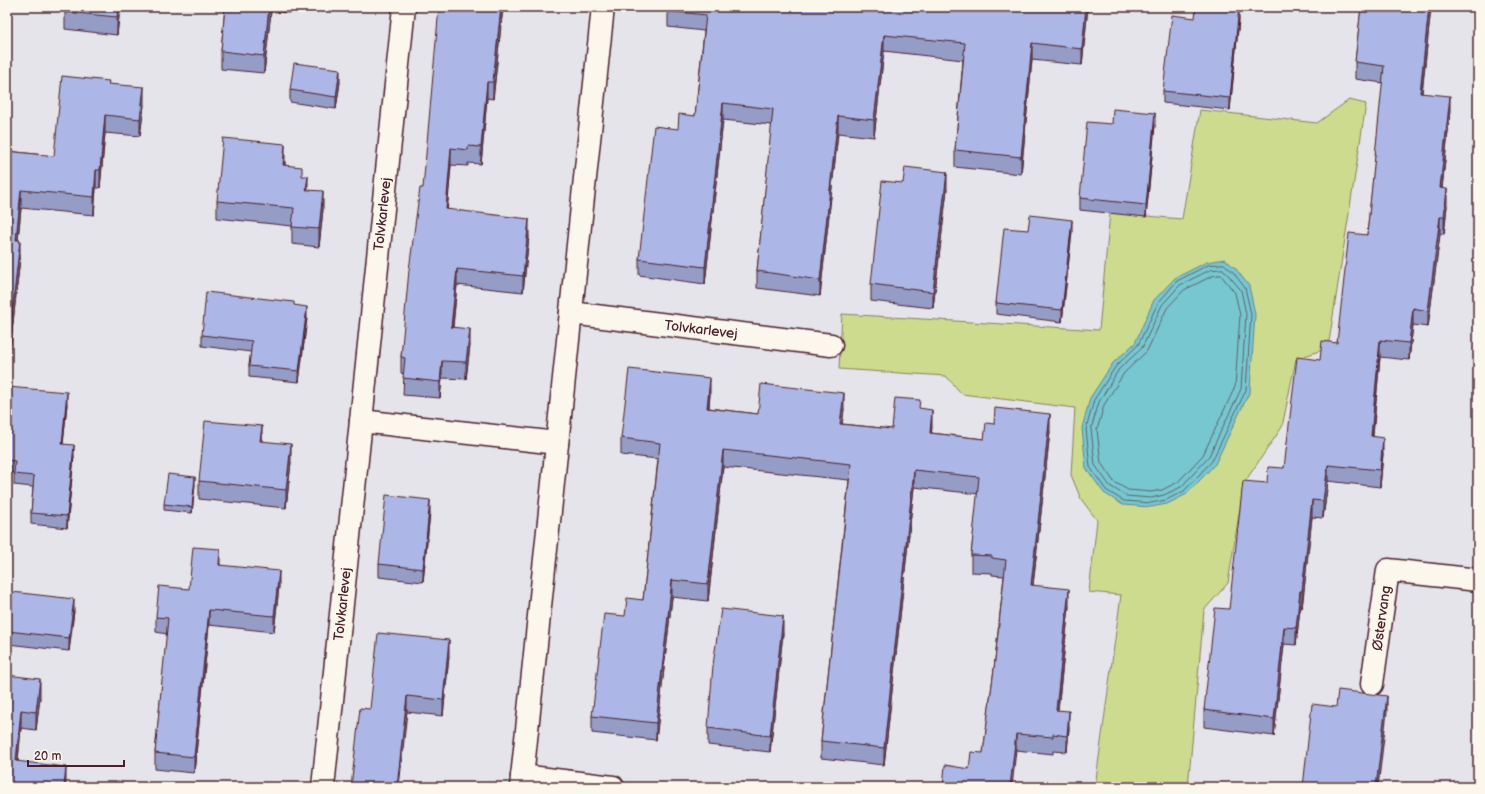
<svg xmlns="http://www.w3.org/2000/svg" width="1485" height="794" font-family="'Balsamiq Sans',sans-serif">
  <style>
    .green { fill: #cddb8f; stroke: #8c7d5d }
    .water { fill: #77c7d0; stroke: #65848e }
    .lines { fill: none; stroke-linecap: round; stroke-linejoin: round }
    .shore { stroke: #5c626d; stroke-width: 1 }
    .street-casing { stroke: #4a1f2b; stroke-width: 25 }
    .street { stroke: #fbf7ec; stroke-width: 22 }
    .wall { fill: #959dc7; stroke: #4a1f2b }
    .shaded-wall { fill: #7980a2; stroke: #4a1f2b }
    .building { fill: #adb7e7; stroke: #4a1f2b }
    .labels { text-anchor: middle; stroke-width: 3; stroke-linejoin: round; paint-order: stroke }
    .street-label { font-size: 14px; fill: #4a1f2b; stroke: #fbf7ec }
  </style>
  <rect width="100%" height="100%" fill="#e4e4ea"/>
  <filter id="ink" filterUnits="userSpaceOnUse"><feTurbulence type="fractalNoise" baseFrequency=".025" numOctaves="2"/><feDisplacementMap in="SourceGraphic" scale="8" xChannelSelector="R" yChannelSelector="G"/><feConvolveMatrix kernelMatrix="1 2 1 2 8 2 1 2 1" color-interpolation-filters="sRGB"/></filter>
  <g filter="url(#ink)">
    <path class="green" d="M1349,100L1366,104L1328,348L1296,359L1282,427L1244,483L1228,583L1204,610L1188,787H1095L1121,595L1089,592L1097,520L1081,499L1071,475L1075,408L962,394L946,376L839,369L842,314L1099,330L1110,213L1182,219L1200,110L1317,123Z"/>
    <path class="water" d="M1225,259L1236,269L1249,286L1255,314L1250,391L1215,464L1187,494L1167,504L1151,507L1123,505L1104,493L1086,468L1082,428L1090,398L1113,363L1135,343L1154,300L1175,278L1207,262Z"/>
    <g class="lines">
      <g class="shore">
        <path d="M1224,264L1233,272L1245,288L1251,314L1246,390L1212,461L1184,491L1166,500L1151,503L1124,501L1106,490L1090,467L1086,429L1094,400L1116,366L1138,345L1158,303L1177,281L1208,265Z"/>
        <path d="M1223,269L1241,290L1246,314L1241,389L1208,458L1181,487L1164,495L1151,498L1126,496L1110,486L1095,465L1091,429L1099,402L1119,369L1142,348L1162,305L1180,285L1210,270Z"/>
        <path d="M1221,275L1235,293L1240,315L1235,387L1203,455L1178,482L1162,490L1151,492L1128,490L1114,482L1101,463L1097,430L1104,405L1124,373L1147,351L1167,308L1184,290L1212,276Z"/>
      </g>
      <defs>
        <g id="street">
          <path d="M571,313L831,345"/>
          <path d="M361,421L557,443"/>
          <path d="M1372,684L1388,570L1478,580"/>
          <path d="M522,776L613,787"/>
          <path d="M323,787L404,7"/>
          <path d="M521,787L603,7"/>
        </g>
      </defs>
      <use href="#street" class="street-casing"/>
      <use href="#street" class="street"/>
    </g>
    <g class="wall">
      <path d="M120,7L117,35L65,29V12Z"/>
      <path d="M225,7H289V13L271,11L264,73L221,69V51Z"/>
      <path d="M503,7L493,99L487,98L481,164L468,163V166L451,165L447,209L529,236L523,292L457,285L453,327L470,345L466,379L442,378L440,398L403,395L404,374L401,373V357L423,188Z"/>
      <path d="M1015,7H1088L1082,65L1032,60L1021,174L955,167V150L963,60L884,51L874,137L838,133L820,296L757,288V271L772,125L723,120L705,284L639,275V259L678,129L695,116L704,31L668,27V11L1015,9Z"/>
      <path d="M1348,7H1431L1422,94L1450,113L1442,189L1447,206L1444,234H1440L1428,327L1413,325L1409,360L1380,357L1373,436L1383,454L1380,487L1328,481L1323,518L1312,517L1302,608H1300L1296,645L1284,644L1274,736L1204,727V710L1229,609L1267,483L1284,468L1320,360L1337,343L1367,235L1383,83L1355,79V62L1361,8Z"/>
      <path d="M1195,18L1239,19L1230,110L1163,103V91Z"/>
      <path d="M340,82L336,109L290,102V90Z"/>
      <path d="M109,84L144,105L140,136L105,133L100,188H96L94,215L21,208L18,240L20,258L9,359H7V151L54,156Z"/>
      <path d="M1112,124L1155,125L1146,217L1080,210V198Z"/>
      <path d="M285,162V166L302,176L308,190L323,209L319,247L292,244V226L217,218V201Z"/>
      <path d="M947,189L933,308L871,301V284Z"/>
      <path d="M1028,230L1072,231L1062,322L996,314V303Z"/>
      <path d="M294,305L307,318L299,382L249,377V366L251,352L202,346V335Z"/>
      <path d="M7,387L67,404L63,444L74,456L67,528L31,524V513L33,487L14,485V473L7,472Z"/>
      <path d="M710,394L709,408L758,414L844,409L842,424L892,429L920,409L932,427L931,433L984,439L1050,431L1033,585L1069,606L1058,710L1069,728L1067,752L1053,751V754L1016,750L969,769L983,753L994,669L1004,576L992,575V573L971,572V555L978,494L914,487L884,765L821,758V741L849,480L723,467L708,601L672,597L656,740L592,733V716L625,616L643,600L658,459L621,455V438Z"/>
      <path d="M262,441L291,462L286,508L199,499V481Z"/>
      <path d="M195,484L192,513L164,510V504Z"/>
      <path d="M430,512L423,582L379,577V564Z"/>
      <path d="M220,565L279,586L274,632L209,625L194,773L155,769V753L167,634L156,632V617L189,589Z"/>
      <path d="M74,611L69,651L8,644V631Z"/>
      <path d="M783,633L770,752L708,745V728Z"/>
      <path d="M449,656L443,716L407,712L370,709Z"/>
      <path d="M7,675L40,697L36,730L21,728L18,761L66,784V787H7Z"/>
    </g>
    <g class="shaded-wall">
      <path d="M118,7H120L117,35V17Z"/>
      <path d="M269,7H271V11L264,73V56Z"/>
      <path d="M501,7H503L493,99V82Z"/>
      <path d="M1086,7H1088L1082,65V49Z"/>
      <path d="M1239,7V19L1230,110V98Z"/>
      <path d="M1429,7H1431L1420,110V93Z"/>
      <path d="M884,35V51L874,137V120Z"/>
      <path d="M1032,43V60L1021,174V157Z"/>
      <path d="M340,69V82L336,109V97Z"/>
      <path d="M487,82V98L481,164V147Z"/>
      <path d="M144,87V105L140,136V119Z"/>
      <path d="M1450,96V113L1440,205V188Z"/>
      <path d="M723,103V120L705,284V267Z"/>
      <path d="M1155,113V125L1146,217V205Z"/>
      <path d="M105,115V133L100,188V170Z"/>
      <path d="M838,116V133L820,296V280Z"/>
      <path d="M285,144V162L283,183V165Z"/>
      <path d="M451,148V165L446,226V209Z"/>
      <path d="M96,170V188L94,215V197Z"/>
      <path d="M947,172V189L933,308V292Z"/>
      <path d="M308,176V194L306,190Z"/>
      <path d="M1447,189V206L1444,234V217Z"/>
      <path d="M21,190V208L16,258V240Z"/>
      <path d="M323,191V209L319,247V229Z"/>
      <path d="M1440,217V234L1428,327V311Z"/>
      <path d="M529,219V236L523,292V276Z"/>
      <path d="M1072,220V231L1062,322V310Z"/>
      <path d="M20,240V258L9,359V341Z"/>
      <path d="M457,269V285L451,343V327Z"/>
      <path d="M307,307V318L299,382V371Z"/>
      <path d="M1413,308V325L1409,360V343Z"/>
      <path d="M470,329V345L466,379V362Z"/>
      <path d="M1380,340V357L1371,453V436Z"/>
      <path d="M442,361V378L440,398V382Z"/>
      <path d="M710,378V394L707,425V408Z"/>
      <path d="M67,392V404L62,455V444Z"/>
      <path d="M844,393V409L840,440V424Z"/>
      <path d="M932,410V427L930,449V433Z"/>
      <path d="M1050,414V431L1031,602V585Z"/>
      <path d="M262,426V444L260,441Z"/>
      <path d="M1383,438V454L1380,487V470Z"/>
      <path d="M291,444V462L286,508V490Z"/>
      <path d="M74,445V456L67,528V516Z"/>
      <path d="M723,450V467L708,601V584Z"/>
      <path d="M1328,465V481L1323,518V501Z"/>
      <path d="M914,470V487L884,765V748Z"/>
      <path d="M195,477V484L192,513V507Z"/>
      <path d="M430,500V512L423,582V569Z"/>
      <path d="M1312,500V517L1302,608V591Z"/>
      <path d="M220,549V565H219Z"/>
      <path d="M279,571V586L274,632V616Z"/>
      <path d="M672,580V597L656,740V723Z"/>
      <path d="M1069,589V606L1056,726V710Z"/>
      <path d="M1300,591V608L1296,645V628Z"/>
      <path d="M74,599V611L69,651V638Z"/>
      <path d="M209,610V625L194,773V757Z"/>
      <path d="M783,616V633L770,752V736Z"/>
      <path d="M1284,627V644L1274,736V719Z"/>
      <path d="M449,640V656L443,716V700Z"/>
      <path d="M40,679V697L36,730V712Z"/>
      <path d="M407,696V712L399,787H397Z"/>
      <path d="M1387,696V712L1378,787H1376Z"/>
      <path d="M21,710V728L16,779V761Z"/>
      <path d="M1069,711V728L1067,752V736Z"/>
      <path d="M1016,734V750L1012,787H1010Z"/>
      <path d="M66,767V787H64Z"/>
    </g>
    <g class="building">
      <path d="M66,7H118L117,17L65,12Z"/>
      <path d="M225,7H269L264,56L221,51Z"/>
      <path d="M439,7H501L493,82H487L481,147L468,146V150L451,148L446,209L529,219L523,276L457,269L451,327L470,329L466,362L442,361L440,382L403,378L405,358L401,357L409,270L420,188H423Z"/>
      <path d="M668,7H995L1015,9V7H1086L1082,49L1032,43L1021,157L955,150L965,43L884,35L874,120L838,116L820,280L757,271L773,109L723,103L705,267L639,259L654,126L678,129L679,114L695,116L706,15L668,11Z"/>
      <path d="M1196,7H1239L1230,98L1163,91L1172,15L1195,18Z"/>
      <path d="M1361,7H1429L1420,93L1450,96L1440,188L1447,189L1444,217H1440L1428,311L1413,308L1409,343L1380,340L1371,436L1383,438L1380,470L1328,465L1323,501L1312,500L1302,591H1300L1296,628L1284,627L1274,719L1204,710L1215,608L1229,609L1243,481L1267,483L1268,467L1284,468L1297,357L1320,360L1322,341L1337,343L1349,233L1367,235L1384,66L1355,62Z"/>
      <path d="M294,63L340,69L336,97L290,90Z"/>
      <path d="M62,76L109,81L108,84L144,87L140,119L105,115L100,170H96L94,197L21,190L16,240H20L9,341H7V151L54,156Z"/>
      <path d="M1113,109L1155,113L1146,205L1080,198L1087,122L1112,124Z"/>
      <path d="M223,138L285,144L283,165L302,167V176H308L306,190L323,191L319,229L292,227L294,208L217,201Z"/>
      <path d="M905,167L947,172L933,292L871,284L882,181L903,183Z"/>
      <path d="M1030,215L1072,220L1062,310L996,303L1004,228L1028,230Z"/>
      <path d="M206,292L294,302V305L307,307L299,371L249,366L252,341L202,335Z"/>
      <path d="M629,369L710,378L707,408L758,414L761,384L844,393L840,424L892,429L895,398L920,400L919,408L932,410L930,433L984,439L986,423L994,424L995,408L1050,414L1031,585L1069,589L1056,710L1069,711L1067,736L1053,734V737L1016,734L1010,787H943L945,765L969,769L971,752L983,753L994,669L1006,560L992,558V556L971,555L979,477L914,470L884,748L821,741L851,464L723,450L708,584L672,580L656,723L592,716L604,614L625,616L627,598L643,600L660,443L621,438Z"/>
      <path d="M7,387L67,392L62,444L74,445L67,516L31,513L34,476L14,474L15,461L7,460Z"/>
      <path d="M205,421L262,426L260,441L291,444L286,490L199,481Z"/>
      <path d="M168,474L195,477L192,507L164,504Z"/>
      <path d="M386,495L430,500L423,569L379,564Z"/>
      <path d="M193,547L220,549L219,565L279,571L274,616L209,610L194,757L155,753L168,618L156,617L159,586L189,589Z"/>
      <path d="M12,592L74,599L69,638L8,631Z"/>
      <path d="M721,609L783,616L770,736L708,728L713,665Z"/>
      <path d="M378,633L449,640L443,700L407,696L397,787H351L360,708L370,709Z"/>
      <path d="M7,675L40,679L36,712L21,710L16,761L66,767L64,787H7Z"/>
      <path d="M1338,690L1387,696L1376,787H1303L1312,704L1336,707Z"/>
    </g>
  </g>
  <g class="labels">
    <g class="street-label">
      <text transform="translate(382 214) rotate(-84)" y="5">Tolvkarlevej</text>
      <text transform="translate(701 329) rotate(7)" y="5">Tolvkarlevej</text>
      <text transform="translate(342 604) rotate(-84)" y="5">Tolvkarlevej</text>
      <text transform="translate(1381 618) rotate(-82)" y="5">Østervang</text>
    </g>
  </g>
  <rect width="1485" height="794" fill="none" stroke="#fbf7ec" stroke-width="24"/>
  <rect x="12" y="12" width="1461" height="770" fill="none" stroke="#4a1f2b" stroke-width="1.5" filter="url(#ink)"/>
  <path d="M28 760v6h96v-6" fill="none" stroke="#4a1f2b" stroke-width="2"/>
  <text x="34" y="760" font-size="12" fill="#4a1f2b" stroke="#fbf7ec" stroke-width="3" paint-order="stroke">20 m</text>
</svg>
